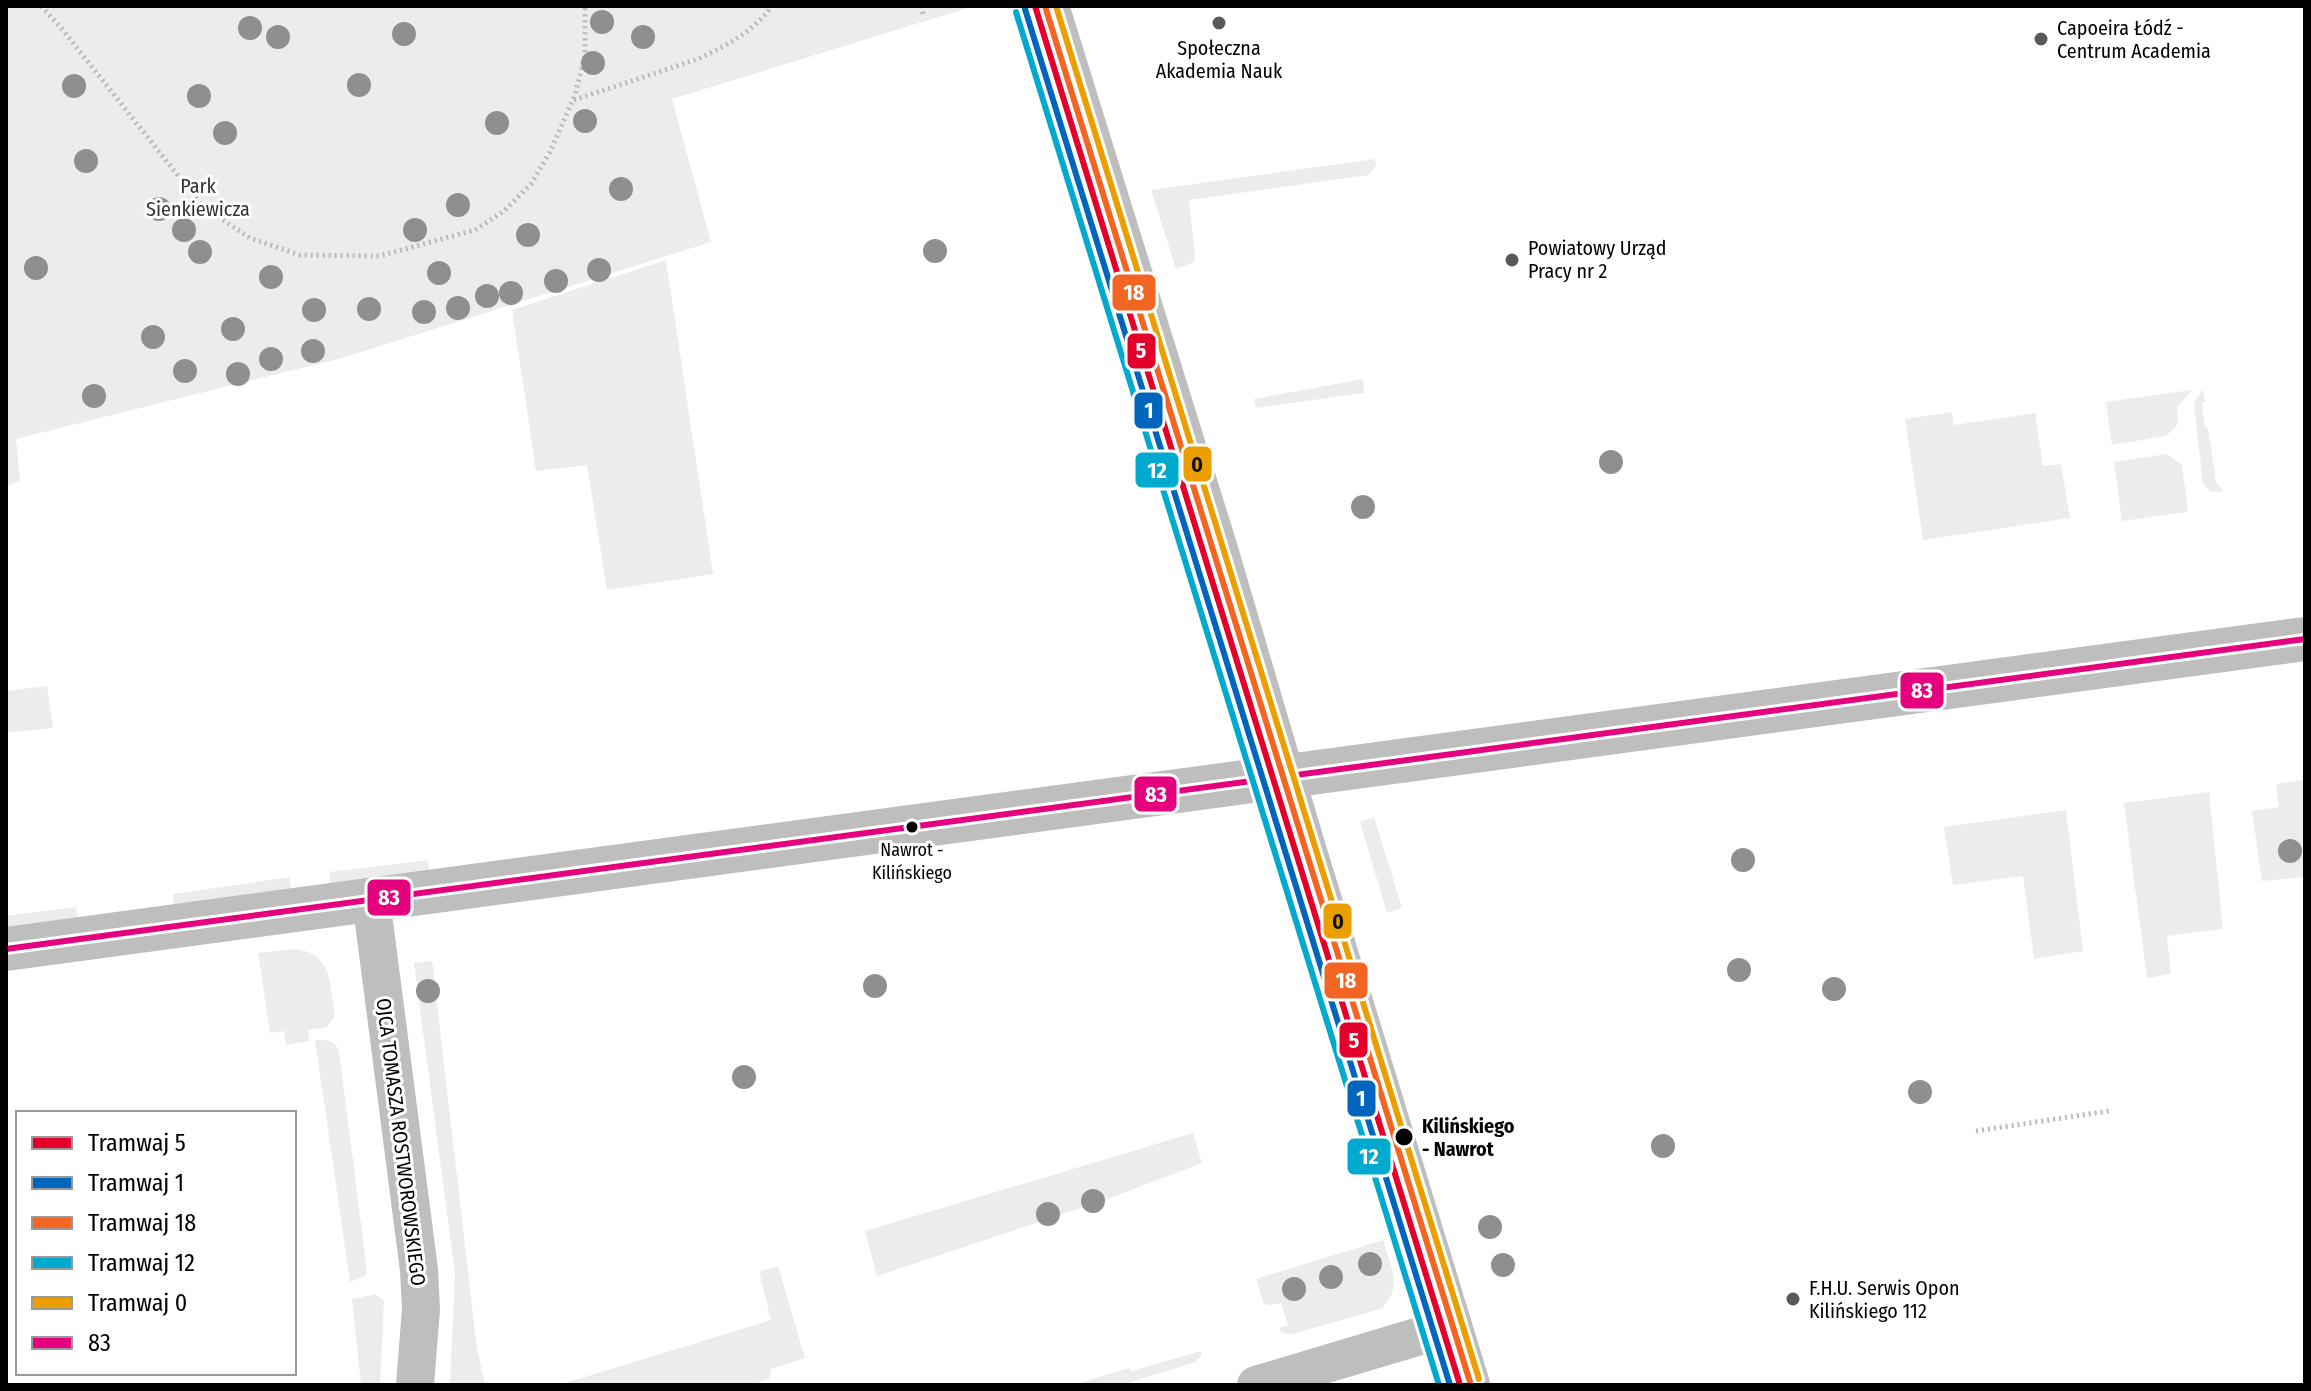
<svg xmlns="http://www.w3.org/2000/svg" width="2311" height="1391" font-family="'Fira Sans Condensed',sans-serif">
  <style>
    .green { fill: #ececec }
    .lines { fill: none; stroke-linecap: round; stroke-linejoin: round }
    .path { stroke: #b9b9b9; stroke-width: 5; stroke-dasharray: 2 4; stroke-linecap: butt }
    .minor { stroke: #bebebe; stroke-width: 38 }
    .tertiary { stroke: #bebebe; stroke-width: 44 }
    .bus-1-casing { stroke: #fff; stroke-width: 12 }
    .bus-1 { stroke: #e5007d; stroke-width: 6 }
    .tram-1-casing { stroke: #fff; stroke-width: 12 }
    .tram-2-casing { stroke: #fff; stroke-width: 12 }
    .tram-3-casing { stroke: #fff; stroke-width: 12 }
    .tram-4-casing { stroke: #fff; stroke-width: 12 }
    .tram-5-casing { stroke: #fff; stroke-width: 12 }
    .tram-1 { stroke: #e4002b; stroke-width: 6 }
    .tram-2 { stroke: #0065bd; stroke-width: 6 }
    .tram-3 { stroke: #f26522; stroke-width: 6 }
    .tram-4 { stroke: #00a9ce; stroke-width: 6 }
    .tram-5 { stroke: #eb9e00; stroke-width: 6 }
    .tree { fill: #8f8f8f }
    .poi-dot { fill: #595959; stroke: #fff; stroke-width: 3 }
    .bus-dot { fill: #000; stroke: #fff; stroke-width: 3 }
    .labels { text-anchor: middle; stroke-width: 6; stroke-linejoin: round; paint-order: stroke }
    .bus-label { font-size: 18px; fill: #000; stroke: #fff }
    .poi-label { font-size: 20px; fill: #000; stroke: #fff; text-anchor: start }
    .park-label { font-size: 20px; fill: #333; stroke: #fff }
    .stop-label { font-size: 20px; font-weight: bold; fill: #000; stroke: #fff; text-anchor: start }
    .street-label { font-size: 20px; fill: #000; stroke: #fff }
    .line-badge { stroke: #fff; stroke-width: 3 }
    .badge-label { font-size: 22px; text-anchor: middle; font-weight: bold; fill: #fff }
    .pale-badge-label { font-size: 22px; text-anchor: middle; font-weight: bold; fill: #111 }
  </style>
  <rect width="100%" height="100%" fill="#fff"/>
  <g class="green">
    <path d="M6,6H974L672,99L711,242L342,358L16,439L20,480L6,487Z"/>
    <path d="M1375,159L1376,165L1369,175L1189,200L1195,254L1194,262L1176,269L1151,190Z"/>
    <path d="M666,260L713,574L607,590L587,465L536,471L512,310Z"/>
    <path d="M1363,379L1364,393L1256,408L1254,399Z"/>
    <path d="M2203,389L2205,401L2202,403L2205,427L2208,428L2216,482L2223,491L2211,492L2203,484L2194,403Z"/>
    <path d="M2192,390L2177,408L2178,424L2166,436L2112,445L2106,402Z"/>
    <path d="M1952,412L1954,425L2035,413L2043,466L2061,464L2070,518L1923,540L1905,419Z"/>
    <path d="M2167,454L2182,465L2188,512L2122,521L2114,462Z"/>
    <path d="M47,686L53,728L6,733V691Z"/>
    <path d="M2305,780V877L2262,881L2252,811L2279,807L2276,784Z"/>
    <path d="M2209,792L2223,929L2167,936L2171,974L2147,978L2124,803Z"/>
    <path d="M2066,810L2083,951L2034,959L2023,876L1953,885L1944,827Z"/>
    <path d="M1374,817L1402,908L1387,913L1360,822Z"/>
    <path d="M428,860L429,872L331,884L329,872Z"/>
    <path d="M290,877L291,890L174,906L173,894Z"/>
    <path d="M76,907L78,919L6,928V916Z"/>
    <path d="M296,949C333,954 330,986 335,1016L327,1027L308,1030L309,1041L286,1045L284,1031L270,1033L258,953Z"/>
    <path d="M432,961L477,1349L485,1385H450L455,1274L414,963Z"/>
    <path d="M315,1040C327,1040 334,1040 339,1051L367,1272L365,1276L350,1282Z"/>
    <path d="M1193,1133L1202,1163L1102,1201L877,1276L865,1231Z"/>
    <path d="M1383,1240C1390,1265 1404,1288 1381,1309L1292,1334C1286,1334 1282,1334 1279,1328L1288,1325L1281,1303L1271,1305L1264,1304L1256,1279Z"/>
    <path d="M778,1266L805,1358L771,1369L769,1379L750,1385H559L771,1320L759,1271Z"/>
    <path d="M375,1294L384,1301L380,1385H358L361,1384L352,1299Z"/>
    <path d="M1201,1351V1356L1196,1362L1121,1385H1073L1129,1368L1131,1371Z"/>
  </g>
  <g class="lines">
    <g class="path">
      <path d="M41,6L62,29L202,206L250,238L300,255L379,256L475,230L504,211L531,184L550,152L575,95L585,56V6"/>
      <path d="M921,6L923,15"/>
      <path d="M574,100L698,59C726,46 753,32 772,6"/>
      <path d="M1976,1131L2109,1111"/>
    </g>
    <g class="minor">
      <path d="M371,899L419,1270L421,1309L415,1385"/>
      <path d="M1256,1385L1450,1327"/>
    </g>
    <g class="tertiary">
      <path d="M1047,6L1216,550L1302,842L1468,1385"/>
      <path d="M6,949L2305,639"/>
    </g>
    <defs>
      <path id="bus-1" d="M6,949L2305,639"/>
    </defs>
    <use href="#bus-1" class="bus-1-casing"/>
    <use href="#bus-1" class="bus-1"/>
    <defs>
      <path id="tram-1" d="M1035,6L1460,1385"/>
      <path id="tram-2" d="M1025,9L1450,1385"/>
      <path id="tram-3" d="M1045,6L1470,1382"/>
      <path id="tram-4" d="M1016,12L1439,1385"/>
      <path id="tram-5" d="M1056,6L1479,1379"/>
    </defs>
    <use href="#tram-1" class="tram-1-casing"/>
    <use href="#tram-2" class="tram-2-casing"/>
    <use href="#tram-3" class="tram-3-casing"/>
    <use href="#tram-4" class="tram-4-casing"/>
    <use href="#tram-5" class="tram-5-casing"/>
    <use href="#tram-1" class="tram-1"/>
    <use href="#tram-2" class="tram-2"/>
    <use href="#tram-3" class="tram-3"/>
    <use href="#tram-4" class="tram-4"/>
    <use href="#tram-5" class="tram-5"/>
  </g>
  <g class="tree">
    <circle cx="602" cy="22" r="12"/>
    <circle cx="250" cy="28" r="12"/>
    <circle cx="404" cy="34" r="12"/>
    <circle cx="278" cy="37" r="12"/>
    <circle cx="643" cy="37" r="12"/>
    <circle cx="593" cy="63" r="12"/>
    <circle cx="359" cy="85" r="12"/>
    <circle cx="74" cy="86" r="12"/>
    <circle cx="199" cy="96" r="12"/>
    <circle cx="585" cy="121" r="12"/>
    <circle cx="497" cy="123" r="12"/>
    <circle cx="225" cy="133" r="12"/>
    <circle cx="86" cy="161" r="12"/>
    <circle cx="621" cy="189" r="12"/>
    <circle cx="458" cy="205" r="12"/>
    <circle cx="159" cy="209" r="12"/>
    <circle cx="184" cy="230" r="12"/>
    <circle cx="415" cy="230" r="12"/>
    <circle cx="528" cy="235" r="12"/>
    <circle cx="935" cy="251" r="12"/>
    <circle cx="200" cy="252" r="12"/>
    <circle cx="36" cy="268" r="12"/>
    <circle cx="599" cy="270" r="12"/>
    <circle cx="439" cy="273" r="12"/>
    <circle cx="271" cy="277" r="12"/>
    <circle cx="556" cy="281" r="12"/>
    <circle cx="511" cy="293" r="12"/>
    <circle cx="487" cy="296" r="12"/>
    <circle cx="458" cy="308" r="12"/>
    <circle cx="369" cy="309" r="12"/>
    <circle cx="314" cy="310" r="12"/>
    <circle cx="424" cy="312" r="12"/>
    <circle cx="233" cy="329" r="12"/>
    <circle cx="153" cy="337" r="12"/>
    <circle cx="313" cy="351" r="12"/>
    <circle cx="271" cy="359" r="12"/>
    <circle cx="185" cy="371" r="12"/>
    <circle cx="238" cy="374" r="12"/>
    <circle cx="94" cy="396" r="12"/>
    <circle cx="1611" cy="462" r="12"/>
    <circle cx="1363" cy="507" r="12"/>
    <circle cx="2290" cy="851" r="12"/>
    <circle cx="1743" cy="860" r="12"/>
    <circle cx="1739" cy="970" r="12"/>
    <circle cx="875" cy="986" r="12"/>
    <circle cx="1834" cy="989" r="12"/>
    <circle cx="428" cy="991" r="12"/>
    <circle cx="744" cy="1077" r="12"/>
    <circle cx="1920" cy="1092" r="12"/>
    <circle cx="1663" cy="1146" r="12"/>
    <circle cx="1093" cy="1201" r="12"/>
    <circle cx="1048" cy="1214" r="12"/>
    <circle cx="1490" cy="1227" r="12"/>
    <circle cx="1370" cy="1264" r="12"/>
    <circle cx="1503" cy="1265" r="12"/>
    <circle cx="1331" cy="1277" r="12"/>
    <circle cx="1294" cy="1289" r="12"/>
  </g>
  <g class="poi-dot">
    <circle cx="1219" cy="23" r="8"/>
    <circle cx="2041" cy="39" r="8"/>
    <circle cx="1512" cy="260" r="8"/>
    <circle cx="1793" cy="1299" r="8"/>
  </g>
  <g class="bus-dot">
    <circle cx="912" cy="827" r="7"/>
    <circle cx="1404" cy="1137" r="10"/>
  </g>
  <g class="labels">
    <g class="bus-label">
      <text x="912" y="856">Nawrot -<tspan x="912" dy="23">Kilińskiego</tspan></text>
    </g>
    <g class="poi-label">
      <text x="2057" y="35">Capoeira Łódź -<tspan x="2057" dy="23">Centrum Academia</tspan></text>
      <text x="1219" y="55" text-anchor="middle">Społeczna<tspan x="1219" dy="23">Akademia Nauk</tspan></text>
      <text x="1528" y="255">Powiatowy Urząd<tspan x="1528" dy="23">Pracy nr 2</tspan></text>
      <text x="1809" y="1295">F.H.U. Serwis Opon<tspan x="1809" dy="23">Kilińskiego 112</tspan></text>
    </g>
    <g class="park-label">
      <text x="198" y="193">Park<tspan x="198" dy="23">Sienkiewicza</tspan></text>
    </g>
    <g class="stop-label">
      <text x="1422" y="1133">Kilińskiego<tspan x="1422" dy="23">- Nawrot</tspan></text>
    </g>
    <g class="street-label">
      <text transform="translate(401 1142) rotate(83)" y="7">OJCA TOMASZA ROSTWOROWSKIEGO</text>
    </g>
  </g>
  <g class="line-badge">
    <rect x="1111" y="273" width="46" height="39" rx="8" fill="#f26522"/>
    <rect x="1126" y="332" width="31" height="38" rx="8" fill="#e4002b"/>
    <rect x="1133" y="391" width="31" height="39" rx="8" fill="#0065bd"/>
    <rect x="1182" y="445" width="31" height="38" rx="8" fill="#eb9e00"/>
    <rect x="1134" y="451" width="46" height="38" rx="8" fill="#00a9ce"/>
    <rect x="1899" y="671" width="46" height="39" rx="8" fill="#e5007d"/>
    <rect x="1133" y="775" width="45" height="38" rx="8" fill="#e5007d"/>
    <rect x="366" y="878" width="46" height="39" rx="8" fill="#e5007d"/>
    <rect x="1322" y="902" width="31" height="38" rx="8" fill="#eb9e00"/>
    <rect x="1323" y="961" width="46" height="39" rx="8" fill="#f26522"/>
    <rect x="1338" y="1021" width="31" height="38" rx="8" fill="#e4002b"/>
    <rect x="1346" y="1079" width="31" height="39" rx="8" fill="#0065bd"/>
    <rect x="1346" y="1137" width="46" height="39" rx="8" fill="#00a9ce"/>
  </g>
  <g class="badge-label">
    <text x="1134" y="300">18</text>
    <text x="1141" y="358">5</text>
    <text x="1149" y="418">1</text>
    <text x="1157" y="478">12</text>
    <text x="1922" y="698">83</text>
    <text x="1156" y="802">83</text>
    <text x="389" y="905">83</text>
    <text x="1346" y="988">18</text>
    <text x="1354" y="1048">5</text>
    <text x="1361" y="1106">1</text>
    <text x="1369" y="1164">12</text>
  </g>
  <g class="pale-badge-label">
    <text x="1197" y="472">0</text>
    <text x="1338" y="929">0</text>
  </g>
  <rect width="2311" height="1391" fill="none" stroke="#000000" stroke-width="16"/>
  <rect x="16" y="1111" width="280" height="264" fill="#ffffff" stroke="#999999" stroke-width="2"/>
  <rect x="32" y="1137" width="40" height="12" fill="#e4002b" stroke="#999999" stroke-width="2"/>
  <text x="88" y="1151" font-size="24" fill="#000000">Tramwaj 5</text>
  <rect x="32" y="1177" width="40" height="12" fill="#0065bd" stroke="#999999" stroke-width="2"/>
  <text x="88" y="1191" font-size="24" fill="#000000">Tramwaj 1</text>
  <rect x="32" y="1217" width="40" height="12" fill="#f26522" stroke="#999999" stroke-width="2"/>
  <text x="88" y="1231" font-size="24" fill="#000000">Tramwaj 18</text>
  <rect x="32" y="1257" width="40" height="12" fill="#00a9ce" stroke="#999999" stroke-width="2"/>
  <text x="88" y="1271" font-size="24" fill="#000000">Tramwaj 12</text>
  <rect x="32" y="1297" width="40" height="12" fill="#eb9e00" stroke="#999999" stroke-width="2"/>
  <text x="88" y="1311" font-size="24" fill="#000000">Tramwaj 0</text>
  <rect x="32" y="1337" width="40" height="12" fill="#e5007d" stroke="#999999" stroke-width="2"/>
  <text x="88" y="1351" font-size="24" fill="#000000">83</text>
</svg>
